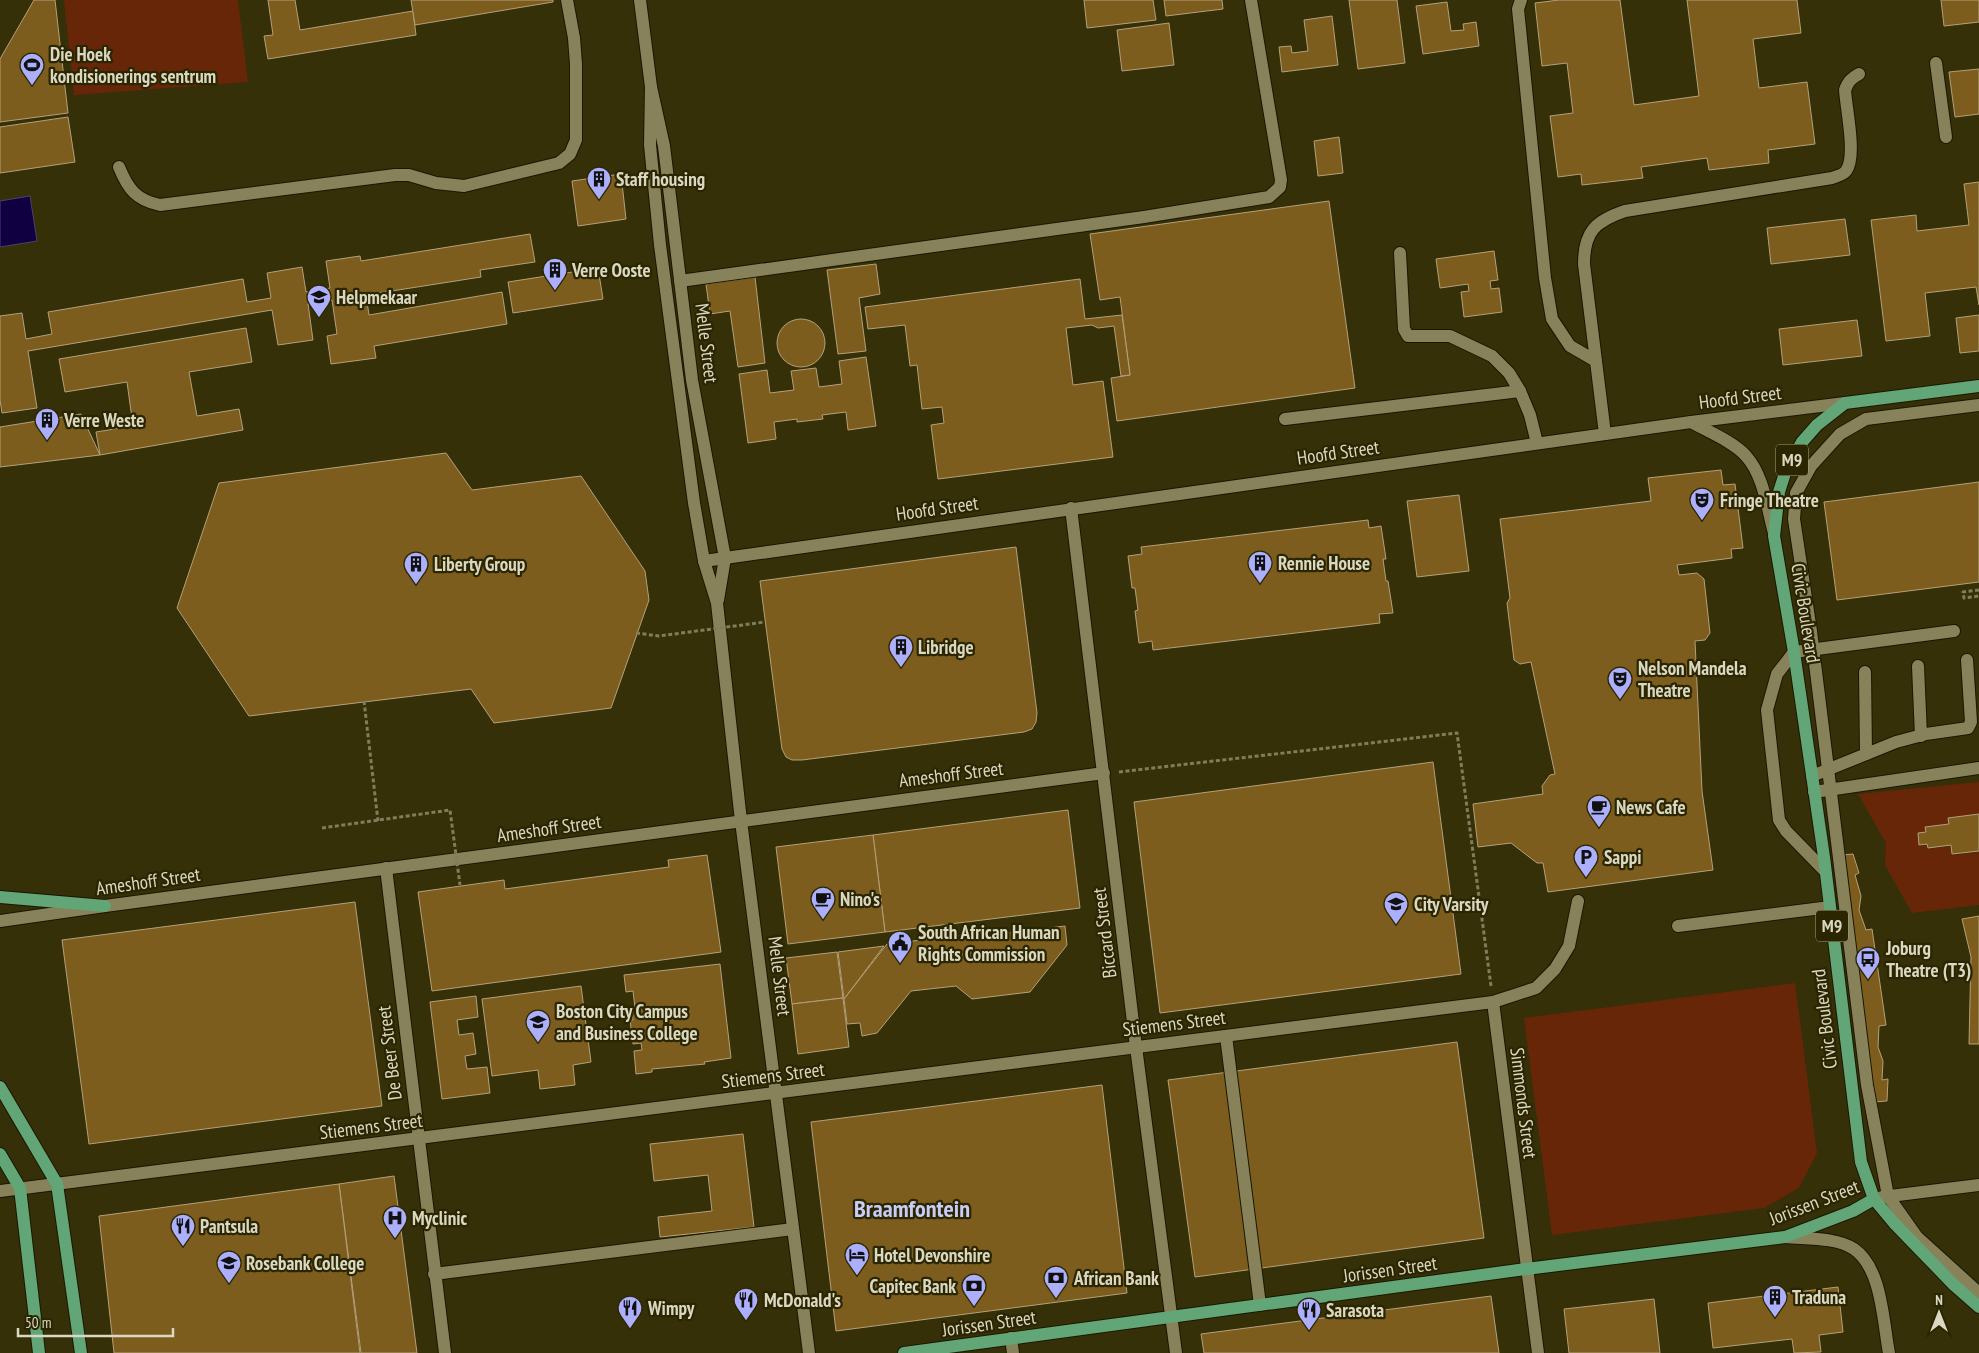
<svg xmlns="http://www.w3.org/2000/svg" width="1979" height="1353" font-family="'PT Sans Narrow',sans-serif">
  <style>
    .green { fill: #672608 }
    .water { fill: #110041; stroke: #4d4168 }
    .building { fill: #7c5d1e; stroke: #b5a07a }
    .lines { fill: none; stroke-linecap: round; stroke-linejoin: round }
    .minor-casing { stroke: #1b1700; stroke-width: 14 }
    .major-casing { stroke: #1b1700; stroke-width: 14 }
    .path { stroke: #807d5c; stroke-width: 3; stroke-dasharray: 4 2.5; stroke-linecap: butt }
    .minor { stroke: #87825a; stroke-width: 12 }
    .major { stroke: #62a577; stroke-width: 12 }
    .path-bridge { stroke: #807d5c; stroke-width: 3; stroke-dasharray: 4 2.5; stroke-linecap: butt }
    .labels { text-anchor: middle; stroke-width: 4.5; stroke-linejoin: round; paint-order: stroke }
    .shield { fill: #2b2600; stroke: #a6a388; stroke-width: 1 }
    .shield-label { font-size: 18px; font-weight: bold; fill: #dad8c2 }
    .poi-label { font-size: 19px; font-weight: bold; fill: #dad8c2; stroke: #2b2600; text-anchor: start }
    .street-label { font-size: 19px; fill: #dad8c2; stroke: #2b2600 }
    .district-label { font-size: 24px; font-weight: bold; fill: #c9ccf7; stroke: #2b2600 }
  </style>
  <rect width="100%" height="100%" fill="#353007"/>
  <g class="green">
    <path d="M64,0H238L248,82L74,95Z"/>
    <path d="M1979,782V814L1948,818V824L1925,827V832L1918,833L1919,846L1927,845L1928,849L1950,846L1952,855L1979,852V905L1912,913L1885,865L1886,843L1858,794Z"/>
    <path d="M1795,983L1817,1153L1799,1188L1764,1208L1552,1235L1524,1018Z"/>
  </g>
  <path class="water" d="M30,196L37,241L0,247V201Z"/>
  <g class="building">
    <path d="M34,0H55L68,113L0,122V59Z"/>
    <path d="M268,0H295L300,30L413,11L416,35L268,59L264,36L273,35Z"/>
    <path d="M411,0H553V2L415,25Z"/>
    <path d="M1084,0H1153L1156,20L1087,28Z"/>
    <path d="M1164,0H1222L1223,9L1166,16Z"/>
    <path d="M1349,0H1397L1405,63L1358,69Z"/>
    <path d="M1620,0L1634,105L1699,96L1687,0H1797L1801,33L1753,39L1759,88L1807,82L1815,144L1768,150L1769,163L1709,170L1707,158L1641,167L1643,178L1582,185L1581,174L1558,177L1550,116L1573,113L1567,63L1542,66L1535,3L1559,0Z"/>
    <path d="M1941,0H1979V22L1944,26Z"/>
    <path d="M1447,2L1451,31L1464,30L1463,24L1476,22L1479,46L1423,54L1416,6Z"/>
    <path d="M1332,16L1338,65L1282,72L1279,47L1291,46L1292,53L1308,51L1304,20Z"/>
    <path d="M1169,23L1174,65L1122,71L1117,30Z"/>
    <path d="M1979,69V114L1955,117L1949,72Z"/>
    <path d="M68,117L75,162L0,173V127Z"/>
    <path d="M1339,137L1343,173L1318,176L1314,141Z"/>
    <path d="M621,174L626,219L578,226L572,181Z"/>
    <path d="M1979,182V305L1976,287L1925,293L1930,336L1886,341L1871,220L1916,215L1917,231L1969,225L1964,184Z"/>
    <path d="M1329,201L1355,388L1117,421L1111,378L1130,375L1120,297L1100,300L1090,234Z"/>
    <path d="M1845,219L1850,255L1771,264L1767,228Z"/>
    <path d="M530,234L535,262L480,270L481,277L366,295L369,315L502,292L507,324L374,346L376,358L331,364L327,336L337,334L332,300L308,304L313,340L278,345L272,310L28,351L37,408L2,413L0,400V316L22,313L26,339L52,334L48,312L243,279L247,302L271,298L267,273L302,267L306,292L330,288L326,261L360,256L361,261Z"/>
    <path d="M1494,251L1498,280L1490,281L1491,289L1499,288L1502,312L1464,317L1461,292L1469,291L1468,284L1440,288L1436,259Z"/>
    <path d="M876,264L880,294L859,298L866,351L838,354L827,270Z"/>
    <path d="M598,268L603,299L513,313L508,282Z"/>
    <path d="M755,277L765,363L738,367L730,311L710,314L706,284Z"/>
    <path d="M1080,279L1085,319L1122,315L1130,375L1121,376L1114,326L1098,328L1092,325L1066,328L1073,385L1103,381L1113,457L938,479L931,425L944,423L942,407L922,409L917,365L910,366L905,325L868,329L865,307Z"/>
    <path d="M1979,315V351L1960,353L1956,318Z"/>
    <circle cx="801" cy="343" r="24"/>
    <path d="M1857,320L1862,356L1783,365L1779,329Z"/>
    <path d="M246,328L252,362L189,372L197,416L239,409L243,430L100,455L96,432L133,426L127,382L65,392L59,359Z"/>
    <path d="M866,357L876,426L848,430L846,412L822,415L823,419L797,422V419L774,422L776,439L748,443L739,374L767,370L770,393L794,390L791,371L816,368L819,387L842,384L839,361Z"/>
    <path d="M81,414L100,455L0,467V427Z"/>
    <path d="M446,453L472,490L581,476L645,571L649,600L611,708L494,723L471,689L249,716L177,608L219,483Z"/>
    <path d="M1721,470L1723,485L1735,484L1743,548L1731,549L1732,558L1677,565L1679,575L1697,573L1704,579L1710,633L1705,640L1695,641L1702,791L1713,870L1548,892L1543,863H1537L1511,843L1478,847L1473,804L1543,794L1542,786L1550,775L1555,774L1531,662L1520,664L1514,660L1507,603L1510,598L1500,519L1651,501L1648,478Z"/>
    <path d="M1979,482V582L1837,600L1824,502Z"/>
    <path d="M1459,495L1469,571L1417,577L1407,501Z"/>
    <path d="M1368,520L1369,528L1381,526L1386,559H1383L1386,581H1388L1393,613L1379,614L1380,623L1153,650L1152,641L1139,643L1135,611L1138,610L1135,588H1132L1128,556L1142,554L1141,547Z"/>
    <path d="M1016,547L1037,713L1036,722L1032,729L1024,732L802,760H792L786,757L782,749L760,581Z"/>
    <path d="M1433,762L1461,974L1160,1013L1134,802Z"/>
    <path d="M1068,810L1080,908L885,932L873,835Z"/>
    <path d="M1979,814V851L1952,854L1951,845L1928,848L1927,844L1919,845L1918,833L1926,832L1925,827L1949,824L1948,818Z"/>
    <path d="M873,835L885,932L788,944L776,847Z"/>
    <path d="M1853,854L1859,873L1855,875L1861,896L1859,910L1866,930L1872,929L1886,1025L1879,1026L1878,1047L1883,1061L1882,1080L1888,1079L1887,1101L1874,1102L1842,855Z"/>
    <path d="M707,855L721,952L432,991L418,892L504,880L505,889L669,867L668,860Z"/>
    <path d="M355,902L382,1106L89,1144L62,940Z"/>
    <path d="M1979,916V1044H1969L1971,957L1962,919Z"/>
    <path d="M1065,926L1067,945L1030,992L972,999L956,986L911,991L877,1033L862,1036L860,1023L847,1024L844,999L887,944L982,933L983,936Z"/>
    <path d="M884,946L844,999L838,952Z"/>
    <path d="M837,952L843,998L792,1004L786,958Z"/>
    <path d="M720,964L731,1058L704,1062L705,1064L652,1069V1072L636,1074L634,1051L642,1050L641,1043L633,1044L630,1020H633L632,1008H635L633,991L626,992L624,975Z"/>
    <path d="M581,986L591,1062L573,1065L575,1085L540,1089L538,1070L492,1076L482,999Z"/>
    <path d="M476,996L478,1017L457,1020L459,1035L473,1033L476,1054L465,1056L467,1069L487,1067L490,1093L442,1099L430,1002Z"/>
    <path d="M843,998L849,1047L798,1054L792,1004Z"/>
    <path d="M1457,1042L1484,1238L1195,1277L1168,1080Z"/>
    <path d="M1102,1085L1127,1293L836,1331L811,1122Z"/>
    <path d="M743,1134L754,1227L660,1237L658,1217L712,1211L708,1175L654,1181L650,1144Z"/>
    <path d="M394,1176L417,1353H361L339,1184Z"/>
    <path d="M339,1184L360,1353H114L99,1216Z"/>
    <path d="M1838,1287L1843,1332L1819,1335L1821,1352L1794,1353L1792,1339L1713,1348L1708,1303Z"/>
    <path d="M1491,1296L1499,1353H1204L1201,1334Z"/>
    <path d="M1654,1299L1660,1353H1569L1564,1309Z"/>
  </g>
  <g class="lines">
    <defs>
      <g id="minor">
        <path d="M640,0L651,87L664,146L692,380L725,558L718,600"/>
        <path d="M1521,0L1518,9L1545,278L1552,319L1570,346L1596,361"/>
        <path d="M1936,63L1946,137"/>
        <path d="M651,87L650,145L660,245L694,503L704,561L717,603L741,821L809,1353"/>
        <path d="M119,167C128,189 136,200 160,205L395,175H409L436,183L464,186L559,163L570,154L576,140V64L574,38L567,0"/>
        <path d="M1400,253L1404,329L1408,336H1450L1492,356L1509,373L1520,391L1530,415L1537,443"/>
        <path d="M680,281L1144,217L1269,197L1280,187L1281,180L1251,0"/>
        <path d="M1979,405L1866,419L1840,434L1811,466L1796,493L1794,519L1811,631L1867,1085L1888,1196L1917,1237L1979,1293"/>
        <path d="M1285,419L1520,391"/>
        <path d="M1691,422C1707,431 1734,442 1746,456C1764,476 1767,508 1774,533"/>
        <path d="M1605,434L1584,264C1584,232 1595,221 1625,211L1832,178C1837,176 1843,175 1846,171C1857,157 1846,108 1845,90C1848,81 1852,78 1859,74"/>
        <path d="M1071,508L1136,1047L1176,1353"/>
        <path d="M704,561L1691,422L1845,403"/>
        <path d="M1918,666L1921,736"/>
        <path d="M1865,672L1866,754"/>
        <path d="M1812,776L1896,742L1926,734L1968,728L1971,722L1967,660"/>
        <path d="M1814,792L1979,768"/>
        <path d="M386,868L445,1353"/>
        <path d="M1825,871L1786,831L1779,820L1767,710L1777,674L1794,652L1954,631"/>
        <path d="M0,921L105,906L1104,773"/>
        <path d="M1678,926L1830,907"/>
        <path d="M1493,1002L1538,1353"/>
        <path d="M1226,1036L1260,1305"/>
        <path d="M0,1191L1493,1002L1536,988L1555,969L1569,946L1578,901"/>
        <path d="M1882,1197L1979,1185"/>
        <path d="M1785,1237C1806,1239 1836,1237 1854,1249C1882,1268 1883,1322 1889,1353"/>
        <path d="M434,1274L793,1229"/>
        <path d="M1011,1338L1013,1353"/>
      </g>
      <g id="major">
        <path d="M1979,386L1845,403L1817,425L1802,442L1786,470L1779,492L1774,536L1794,652L1824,857L1861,1162L1874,1199L1894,1223L1954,1285L1979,1307"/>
        <path d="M0,897L105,906"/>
        <path d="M0,1087L57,1184L81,1353"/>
        <path d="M0,1154L20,1188L39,1353"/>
        <path d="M904,1353L1526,1269L1785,1237L1853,1211L1874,1199"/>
      </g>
    </defs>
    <use href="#minor" class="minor-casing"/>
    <use href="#major" class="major-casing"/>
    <g class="path">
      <path d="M1979,590L1963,592L1964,598L1979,596"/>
      <path d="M364,701L378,821"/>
      <path d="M1119,772L1457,733L1491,986"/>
    </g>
    <use href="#minor" class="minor"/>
    <use href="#major" class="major"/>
    <g class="path-bridge">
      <path d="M636,633L659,636L765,622"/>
      <path d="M322,828L450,810L460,885"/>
    </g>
  </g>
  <defs>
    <symbol id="stadium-pin" viewBox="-11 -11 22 30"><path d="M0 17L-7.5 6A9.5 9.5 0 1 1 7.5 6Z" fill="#acaffb" stroke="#2b2600"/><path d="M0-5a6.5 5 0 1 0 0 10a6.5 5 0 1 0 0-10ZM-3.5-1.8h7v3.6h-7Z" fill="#111"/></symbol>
    <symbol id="building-pin" viewBox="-11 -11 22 30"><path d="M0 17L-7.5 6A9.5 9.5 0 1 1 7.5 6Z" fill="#acaffb" stroke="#2b2600"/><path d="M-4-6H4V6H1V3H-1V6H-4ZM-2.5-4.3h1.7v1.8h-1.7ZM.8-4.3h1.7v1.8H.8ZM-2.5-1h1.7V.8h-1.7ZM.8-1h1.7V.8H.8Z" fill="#111"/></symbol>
    <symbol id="school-pin" viewBox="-11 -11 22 30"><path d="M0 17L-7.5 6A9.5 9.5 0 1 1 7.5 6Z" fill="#acaffb" stroke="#2b2600"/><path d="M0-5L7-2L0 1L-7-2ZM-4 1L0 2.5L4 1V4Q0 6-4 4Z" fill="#111"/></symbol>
    <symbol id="theatre-pin" viewBox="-11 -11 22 30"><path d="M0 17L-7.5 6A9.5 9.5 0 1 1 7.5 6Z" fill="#acaffb" stroke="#2b2600"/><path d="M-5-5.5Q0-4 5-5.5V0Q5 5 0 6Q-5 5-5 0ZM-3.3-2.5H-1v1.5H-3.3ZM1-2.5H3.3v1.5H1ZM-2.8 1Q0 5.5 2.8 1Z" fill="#111"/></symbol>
    <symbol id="cafe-pin" viewBox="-11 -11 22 30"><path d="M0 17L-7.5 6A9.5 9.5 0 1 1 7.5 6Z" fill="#acaffb" stroke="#2b2600"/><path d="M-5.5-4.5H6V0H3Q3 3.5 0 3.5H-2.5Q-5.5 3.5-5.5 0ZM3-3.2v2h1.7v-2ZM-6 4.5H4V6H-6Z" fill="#111"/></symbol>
    <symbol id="parking-pin" viewBox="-11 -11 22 30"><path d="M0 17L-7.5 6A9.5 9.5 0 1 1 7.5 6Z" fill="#acaffb" stroke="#2b2600"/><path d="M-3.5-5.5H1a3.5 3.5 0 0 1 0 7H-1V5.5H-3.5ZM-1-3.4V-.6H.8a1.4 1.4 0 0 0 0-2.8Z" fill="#111"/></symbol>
    <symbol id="university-pin" viewBox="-11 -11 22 30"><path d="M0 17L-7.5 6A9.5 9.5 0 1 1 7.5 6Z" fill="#acaffb" stroke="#2b2600"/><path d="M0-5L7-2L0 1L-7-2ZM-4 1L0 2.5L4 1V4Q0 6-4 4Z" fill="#111"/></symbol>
    <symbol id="civic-pin" viewBox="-11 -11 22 30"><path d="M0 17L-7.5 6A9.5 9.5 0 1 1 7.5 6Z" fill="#acaffb" stroke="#2b2600"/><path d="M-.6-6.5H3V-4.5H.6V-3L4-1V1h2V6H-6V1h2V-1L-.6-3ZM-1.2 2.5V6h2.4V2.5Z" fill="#111"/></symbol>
    <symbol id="bus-pin" viewBox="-11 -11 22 30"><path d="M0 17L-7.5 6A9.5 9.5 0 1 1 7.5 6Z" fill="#acaffb" stroke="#2b2600"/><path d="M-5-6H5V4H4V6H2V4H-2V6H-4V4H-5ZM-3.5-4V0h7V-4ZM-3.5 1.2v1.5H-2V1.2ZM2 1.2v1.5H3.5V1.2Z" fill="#111"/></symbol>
    <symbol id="hospital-pin" viewBox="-11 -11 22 30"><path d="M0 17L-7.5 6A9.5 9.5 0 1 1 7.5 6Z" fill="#acaffb" stroke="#2b2600"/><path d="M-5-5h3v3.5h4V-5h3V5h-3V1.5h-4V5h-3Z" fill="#111"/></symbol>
    <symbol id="restaurant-pin" viewBox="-11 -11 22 30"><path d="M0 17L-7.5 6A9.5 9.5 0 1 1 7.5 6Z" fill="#acaffb" stroke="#2b2600"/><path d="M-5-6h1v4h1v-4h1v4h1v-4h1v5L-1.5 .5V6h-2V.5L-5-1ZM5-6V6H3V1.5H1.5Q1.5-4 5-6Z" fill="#111"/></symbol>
    <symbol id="hotel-pin" viewBox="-11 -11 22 30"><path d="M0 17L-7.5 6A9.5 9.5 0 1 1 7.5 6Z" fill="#acaffb" stroke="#2b2600"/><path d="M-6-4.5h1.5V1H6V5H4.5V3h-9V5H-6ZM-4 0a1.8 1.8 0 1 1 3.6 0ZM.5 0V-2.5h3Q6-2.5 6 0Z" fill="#111"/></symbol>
    <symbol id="bank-pin" viewBox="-11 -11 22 30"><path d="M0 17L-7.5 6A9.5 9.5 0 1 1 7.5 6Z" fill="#acaffb" stroke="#2b2600"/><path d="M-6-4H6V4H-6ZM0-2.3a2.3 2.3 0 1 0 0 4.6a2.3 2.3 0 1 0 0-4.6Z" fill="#111"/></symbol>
  </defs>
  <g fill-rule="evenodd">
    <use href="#stadium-pin" x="18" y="51" width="28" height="38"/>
    <use href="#building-pin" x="585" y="165" width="28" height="38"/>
    <use href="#building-pin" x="541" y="256" width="28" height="38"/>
    <use href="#school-pin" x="305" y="283" width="28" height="38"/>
    <use href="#building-pin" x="33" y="406" width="28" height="38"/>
    <use href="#theatre-pin" x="1688" y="486" width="28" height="38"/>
    <use href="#building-pin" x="1246" y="549" width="28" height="38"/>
    <use href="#building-pin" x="402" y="550" width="28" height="38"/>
    <use href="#building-pin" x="887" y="633" width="28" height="38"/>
    <use href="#theatre-pin" x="1606" y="665" width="28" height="38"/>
    <use href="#cafe-pin" x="1585" y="793" width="28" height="38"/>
    <use href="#parking-pin" x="1572" y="843" width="28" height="38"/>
    <use href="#cafe-pin" x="809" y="885" width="28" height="38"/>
    <use href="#university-pin" x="1382" y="890" width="28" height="38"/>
    <use href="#civic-pin" x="886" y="929" width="28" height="38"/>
    <use href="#bus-pin" x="1854" y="945" width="28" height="38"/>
    <use href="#university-pin" x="524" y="1008" width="28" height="38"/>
    <use href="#hospital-pin" x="381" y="1204" width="28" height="38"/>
    <use href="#restaurant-pin" x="169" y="1212" width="28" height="38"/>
    <use href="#hotel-pin" x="843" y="1241" width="28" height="38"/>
    <use href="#university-pin" x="215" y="1249" width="28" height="38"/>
    <use href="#bank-pin" x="1042" y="1264" width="28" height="38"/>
    <use href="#bank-pin" x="960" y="1272" width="28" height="38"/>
    <use href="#building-pin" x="1761" y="1283" width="28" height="38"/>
    <use href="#restaurant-pin" x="732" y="1286" width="28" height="38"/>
    <use href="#restaurant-pin" x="616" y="1294" width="28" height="38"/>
    <use href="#restaurant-pin" x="1295" y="1296" width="28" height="38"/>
  </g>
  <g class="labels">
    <g class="shield">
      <rect x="1776" y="444.5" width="32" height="31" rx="4"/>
      <rect x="1816" y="910.5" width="32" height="31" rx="4"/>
    </g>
    <g class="shield-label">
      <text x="1792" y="466">M9</text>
      <text x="1832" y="932">M9</text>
    </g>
    <g class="poi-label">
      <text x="50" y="61">Die Hoek<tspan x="50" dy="22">kondisionerings sentrum</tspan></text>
      <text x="616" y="186">Staff housing</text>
      <text x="572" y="277">Verre Ooste</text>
      <text x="336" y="304">Helpmekaar</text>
      <text x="64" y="427">Verre Weste</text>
      <text x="1720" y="507">Fringe Theatre</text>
      <text x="1278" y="570">Rennie House</text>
      <text x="434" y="571">Liberty Group</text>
      <text x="918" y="654">Libridge</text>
      <text x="1638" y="675">Nelson Mandela<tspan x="1638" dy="22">Theatre</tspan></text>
      <text x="1616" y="814">News Cafe</text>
      <text x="1604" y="864">Sappi</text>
      <text x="840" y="906">Nino's</text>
      <text x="1414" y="911">City Varsity</text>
      <text x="918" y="939">South African Human<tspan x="918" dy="22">Rights Commission</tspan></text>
      <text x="1886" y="955">Joburg<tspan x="1886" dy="22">Theatre (T3)</tspan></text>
      <text x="556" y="1018">Boston City Campus<tspan x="556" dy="22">and Business College</tspan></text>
      <text x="412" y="1225">Myclinic</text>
      <text x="200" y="1233">Pantsula</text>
      <text x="874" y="1262">Hotel Devonshire</text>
      <text x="246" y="1270">Rosebank College</text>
      <text x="1074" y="1285">African Bank</text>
      <text x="956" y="1293" text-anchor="end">Capitec Bank</text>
      <text x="1792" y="1304">Traduna</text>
      <text x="764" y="1307">McDonald's</text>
      <text x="648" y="1315">Wimpy</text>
      <text x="1326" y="1317">Sarasota</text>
    </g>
    <g class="street-label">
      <text transform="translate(707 343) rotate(83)" y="7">Melle Street</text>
      <text transform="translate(1740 397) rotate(-7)" y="7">Hoofd Street</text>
      <text transform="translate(1338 452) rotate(-8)" y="7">Hoofd Street</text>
      <text transform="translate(937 508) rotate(-8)" y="7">Hoofd Street</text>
      <text transform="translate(1806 613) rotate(81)" y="7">Civic Boulevard</text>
      <text transform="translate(951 774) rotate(-7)" y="7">Ameshoff Street</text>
      <text transform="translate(549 828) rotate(-8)" y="7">Ameshoff Street</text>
      <text transform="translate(148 881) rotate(-8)" y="7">Ameshoff Street</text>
      <text transform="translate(1104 933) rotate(-97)" y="7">Biccard Street</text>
      <text transform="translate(780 976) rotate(83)" y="7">Melle Street</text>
      <text transform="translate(1824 1019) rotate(-97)" y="7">Civic Boulevard</text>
      <text transform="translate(1174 1023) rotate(-7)" y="7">Stiemens Street</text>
      <text transform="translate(389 1053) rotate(-97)" y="7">De Beer Street</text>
      <text transform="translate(773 1075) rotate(-7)" y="7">Stiemens Street</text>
      <text transform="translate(1524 1103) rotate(83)" y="7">Simmonds Street</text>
      <text transform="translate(371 1126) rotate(-7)" y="7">Stiemens Street</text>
      <text transform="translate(1814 1202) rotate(-21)" y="7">Jorissen Street</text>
      <text transform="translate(1390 1269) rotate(-8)" y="7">Jorissen Street</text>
      <text transform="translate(989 1323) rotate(-8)" y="7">Jorissen Street</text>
    </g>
    <g class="district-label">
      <text x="912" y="1217">Braamfontein</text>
    </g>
  </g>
  <g transform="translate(1939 1313)" stroke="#2b2600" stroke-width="4" paint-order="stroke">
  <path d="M0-4L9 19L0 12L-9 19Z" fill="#dad8c2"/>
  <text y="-8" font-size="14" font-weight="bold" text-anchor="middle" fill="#dad8c2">N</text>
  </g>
  <path d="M18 1328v8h155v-8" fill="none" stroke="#dad8c2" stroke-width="2.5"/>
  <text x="25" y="1328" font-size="15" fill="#dad8c2" stroke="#2b2600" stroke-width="4" paint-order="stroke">50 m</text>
</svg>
